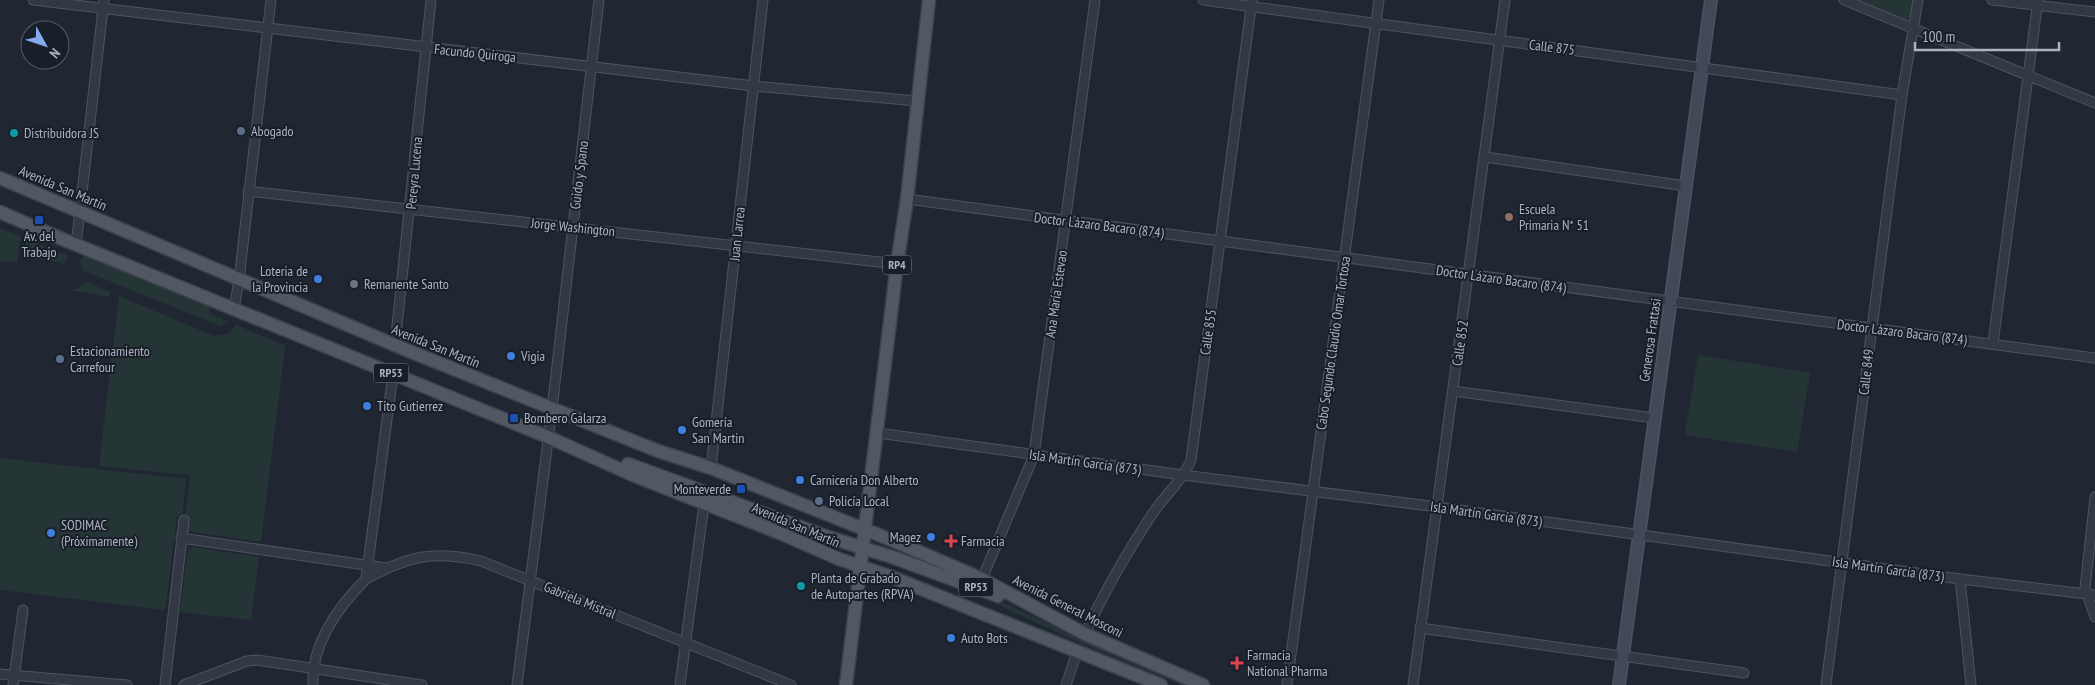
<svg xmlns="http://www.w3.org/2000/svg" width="2095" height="685" font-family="'PT Sans Narrow',sans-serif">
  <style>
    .green { fill: #253536 }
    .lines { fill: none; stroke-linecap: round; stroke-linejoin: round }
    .street-casing { stroke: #4d545f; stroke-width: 11 }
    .secondary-casing { stroke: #4d545f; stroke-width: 14 }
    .primary-casing { stroke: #3c424d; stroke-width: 15 }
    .street { stroke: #333944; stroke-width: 9 }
    .secondary { stroke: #414857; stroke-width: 11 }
    .primary { stroke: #515864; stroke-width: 12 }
    .service-dot { fill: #5c6f8a; stroke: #191f28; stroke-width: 2 }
    .culture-dot { fill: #0f9aa8; stroke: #191f28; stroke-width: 2 }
    .education-dot { fill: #8d6e63; stroke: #191f28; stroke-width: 2 }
    .transit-dot { fill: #1a4fb4; stroke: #191f28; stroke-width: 2 }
    .shop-dot { fill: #3f7fe0; stroke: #191f28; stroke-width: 2 }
    .worship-dot { fill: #6b7280; stroke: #191f28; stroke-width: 2 }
    .health-dot { fill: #e0444e; stroke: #191f28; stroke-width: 2 }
    .labels { text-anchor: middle; stroke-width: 4; stroke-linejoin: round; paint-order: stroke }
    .shield { fill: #191f28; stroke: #818793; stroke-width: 1 }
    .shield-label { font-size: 12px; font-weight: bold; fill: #adb4c1 }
    .street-label { font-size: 14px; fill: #adb4c1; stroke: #191f28 }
    .poi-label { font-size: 14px; fill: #adb4c1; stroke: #191f28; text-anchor: start }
  </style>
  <rect width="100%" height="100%" fill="#202733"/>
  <g class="green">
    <path d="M1855,0H1913L1910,18L1903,20Z"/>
    <path d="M0,228L21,236L17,262L0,261Z"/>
    <path d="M26,239L69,256L65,263L23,256Z"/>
    <path d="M83,256H93L211,305L209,314L227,321L220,326L83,270L80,263Z"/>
    <path d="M86,282L110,292L109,297L70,290L77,289Z"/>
    <path d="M119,296L214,336L230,333L236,325L285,345L261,542L187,531L189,520L185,519L190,475L99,466Z"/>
    <path d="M1698,355L1810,373L1797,452L1685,435Z"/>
    <path d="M0,458L186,479L182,517L177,516L165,610L0,590Z"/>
    <path d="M193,547L259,557L251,620L180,612L188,550Z"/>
    <path d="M992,597L1080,638L1190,685H1181L1082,644L994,603L991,599Z"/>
  </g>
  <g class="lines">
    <defs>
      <g id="street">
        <path d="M33,0L754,86L917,101"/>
        <path d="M1203,0L1902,95"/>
        <path d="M1844,0L2095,103"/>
        <path d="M1992,0L2095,12"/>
        <path d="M1485,157L1686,186"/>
        <path d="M248,191L897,264"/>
        <path d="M907,199L2095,358"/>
        <path d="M76,245L104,0"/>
        <path d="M234,309L239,280L271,0"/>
        <path d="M1993,343L2038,0"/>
        <path d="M395,345L431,0"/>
        <path d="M1453,391L1654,418"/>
        <path d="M878,433L1183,475L1438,507L1960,579L2095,595"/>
        <path d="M711,468L763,0"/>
        <path d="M2095,497L2085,588L2095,617"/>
        <path d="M181,538L386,568"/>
        <path d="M366,579C408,556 433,550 481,561L791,685"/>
        <path d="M982,579L1034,455L1095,0"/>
        <path d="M1960,579L1971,685"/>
        <path d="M1420,628L1744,673"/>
        <path d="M1085,634C1104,592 1127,552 1153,513C1165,495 1183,480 1191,460L1252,0"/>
        <path d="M0,674L127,685"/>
        <path d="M13,685L23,610"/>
        <path d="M165,685L184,520"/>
        <path d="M184,685L247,661L257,660L422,685"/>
        <path d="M313,685C311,643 338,607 366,579L393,374"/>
        <path d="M517,685L552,409L599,0"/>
        <path d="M680,685L704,504"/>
        <path d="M1066,685L1077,652"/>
        <path d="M1287,685L1379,0"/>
        <path d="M1413,685L1505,0"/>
        <path d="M1826,685L1902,95L1918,0"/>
      </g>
      <path id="secondary" d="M1619,685L1711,0"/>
      <g id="primary">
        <path d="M0,178L409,351L658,451L711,468L894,541L982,579L1085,634L1203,685"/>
        <path d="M0,212L62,239L548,437L635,476L782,534L839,559L889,576L1161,685"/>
        <path d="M628,464L828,537L892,557L998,596"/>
        <path d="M846,685L897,264L907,199L929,0"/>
      </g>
    </defs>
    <use href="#street" class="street-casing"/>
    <use href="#secondary" class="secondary-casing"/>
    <use href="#primary" class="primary-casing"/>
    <use href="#street" class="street"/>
    <use href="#secondary" class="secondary"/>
    <use href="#primary" class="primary"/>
  </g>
  <g class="service-dot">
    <circle cx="241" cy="131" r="5"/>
    <circle cx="60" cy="359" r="5"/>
    <circle cx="819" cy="501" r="5"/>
  </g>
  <g class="culture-dot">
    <circle cx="14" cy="133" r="5"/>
    <circle cx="801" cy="586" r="5"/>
  </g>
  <circle class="education-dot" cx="1509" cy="217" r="5"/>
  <g class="transit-dot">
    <rect x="34" y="215" width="10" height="10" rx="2.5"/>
    <rect x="509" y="413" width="10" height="10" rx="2.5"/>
    <rect x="736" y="484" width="10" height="10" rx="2.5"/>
  </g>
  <g class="shop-dot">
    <circle cx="318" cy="279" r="5"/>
    <circle cx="511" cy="356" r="5"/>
    <circle cx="367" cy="406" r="5"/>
    <circle cx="682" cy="430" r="5"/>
    <circle cx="800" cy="480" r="5"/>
    <circle cx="51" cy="533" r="5"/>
    <circle cx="931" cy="537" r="5"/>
    <circle cx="951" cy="638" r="5"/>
  </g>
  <circle class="worship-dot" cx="354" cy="284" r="5"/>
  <g class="health-dot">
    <path d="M948.5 533.5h5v5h5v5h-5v5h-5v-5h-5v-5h5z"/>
    <path d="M1234.5 655.5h5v5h5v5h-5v5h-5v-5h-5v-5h5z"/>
  </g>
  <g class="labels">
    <g class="shield">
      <rect x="883" y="255.5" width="28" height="19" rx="4"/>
      <rect x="373.5" y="363.5" width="35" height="19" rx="4"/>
      <rect x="958.5" y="577.5" width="35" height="19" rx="4"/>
    </g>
    <g class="shield-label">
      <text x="897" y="269">RP4</text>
      <text x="391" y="377">RP53</text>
      <text x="976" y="591">RP53</text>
    </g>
    <g class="street-label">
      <text transform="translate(1552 47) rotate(7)" y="5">Calle 875</text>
      <text transform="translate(475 53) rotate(6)" y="5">Facundo Quiroga</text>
      <text transform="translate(414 173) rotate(-85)" y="5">Pereyra Lucena</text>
      <text transform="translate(579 175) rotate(-83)" y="5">Guido y Spano</text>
      <text transform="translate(63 188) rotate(23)" y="5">Avenida San Martín</text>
      <text transform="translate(1099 225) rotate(7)" y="5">Doctor Lázaro Bacaro (874)</text>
      <text transform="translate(573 227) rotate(6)" y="5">Jorge Washington</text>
      <text transform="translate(737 234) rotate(-84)" y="5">Juan Larrea</text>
      <text transform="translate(1501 279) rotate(8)" y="5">Doctor Lázaro Bacaro (874)</text>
      <text transform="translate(1056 294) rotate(-82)" y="5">Ana María Estevao</text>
      <text transform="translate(1208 332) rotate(-82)" y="5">Calle 855</text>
      <text transform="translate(1902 332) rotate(7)" y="5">Doctor Lázaro Bacaro (874)</text>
      <text transform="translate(1650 340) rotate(-82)" y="5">Generosa Frattasi</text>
      <text transform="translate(1333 343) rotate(-82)" y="5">Cabo Segundo Claudio Omar Tortosa</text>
      <text transform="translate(1460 343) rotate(-82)" y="5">Calle 852</text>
      <text transform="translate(436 346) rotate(22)" y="5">Avenida San Martín</text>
      <text transform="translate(1866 372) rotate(-83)" y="5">Calle 849</text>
      <text transform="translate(1085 462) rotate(8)" y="5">Isla Martín García (873)</text>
      <text transform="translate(1486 514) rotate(8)" y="5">Isla Martín García (873)</text>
      <text transform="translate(796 525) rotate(23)" y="5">Avenida San Martín</text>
      <text transform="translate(1888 569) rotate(8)" y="5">Isla Martín García (873)</text>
      <text transform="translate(580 600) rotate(22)" y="5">Gabriela Mistral</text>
      <text transform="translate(1068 606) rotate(27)" y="5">Avenida General Mosconi</text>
    </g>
    <g class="poi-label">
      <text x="251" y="136">Abogado</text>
      <text x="24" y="138">Distribuidora JS</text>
      <text x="1519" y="214">Escuela<tspan x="1519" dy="16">Primaria N* 51</tspan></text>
      <text x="39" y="241" text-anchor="middle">Av. del<tspan x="39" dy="16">Trabajo</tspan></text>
      <text x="308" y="276" text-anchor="end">Loteria de<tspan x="308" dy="16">la Provincia</tspan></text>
      <text x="364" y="289">Remanente Santo</text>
      <text x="70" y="356">Estacionamiento<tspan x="70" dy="16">Carrefour</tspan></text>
      <text x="521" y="361">Vigia</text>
      <text x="377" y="411">Tito Gutierrez</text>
      <text x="524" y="423">Bombero Galarza</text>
      <text x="692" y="427">Gomería<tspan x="692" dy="16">San Martin</tspan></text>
      <text x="810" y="485">Carnicería Don Alberto</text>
      <text x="731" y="494" text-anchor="end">Monteverde</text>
      <text x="829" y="506">Policía Local</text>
      <text x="61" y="530">SODIMAC<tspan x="61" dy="16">(Próximamente)</tspan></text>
      <text x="921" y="542" text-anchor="end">Magez</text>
      <text x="961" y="546">Farmacia</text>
      <text x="811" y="583">Planta de Grabado<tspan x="811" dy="16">de Autopartes (RPVA)</tspan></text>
      <text x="961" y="643">Auto Bots</text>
      <text x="1247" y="660">Farmacia<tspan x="1247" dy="16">National Pharma</tspan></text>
    </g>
  </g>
  <g transform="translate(45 45) rotate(130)"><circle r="24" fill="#191f28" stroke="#545b65"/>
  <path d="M0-4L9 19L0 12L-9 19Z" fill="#84aaef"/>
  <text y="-8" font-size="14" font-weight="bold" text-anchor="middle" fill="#adb4c1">N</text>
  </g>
  <path d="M1915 42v8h144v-8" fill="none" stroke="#adb4c1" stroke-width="2.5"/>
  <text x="1922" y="42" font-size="15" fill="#adb4c1" stroke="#191f28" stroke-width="4" paint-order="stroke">100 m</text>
</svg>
